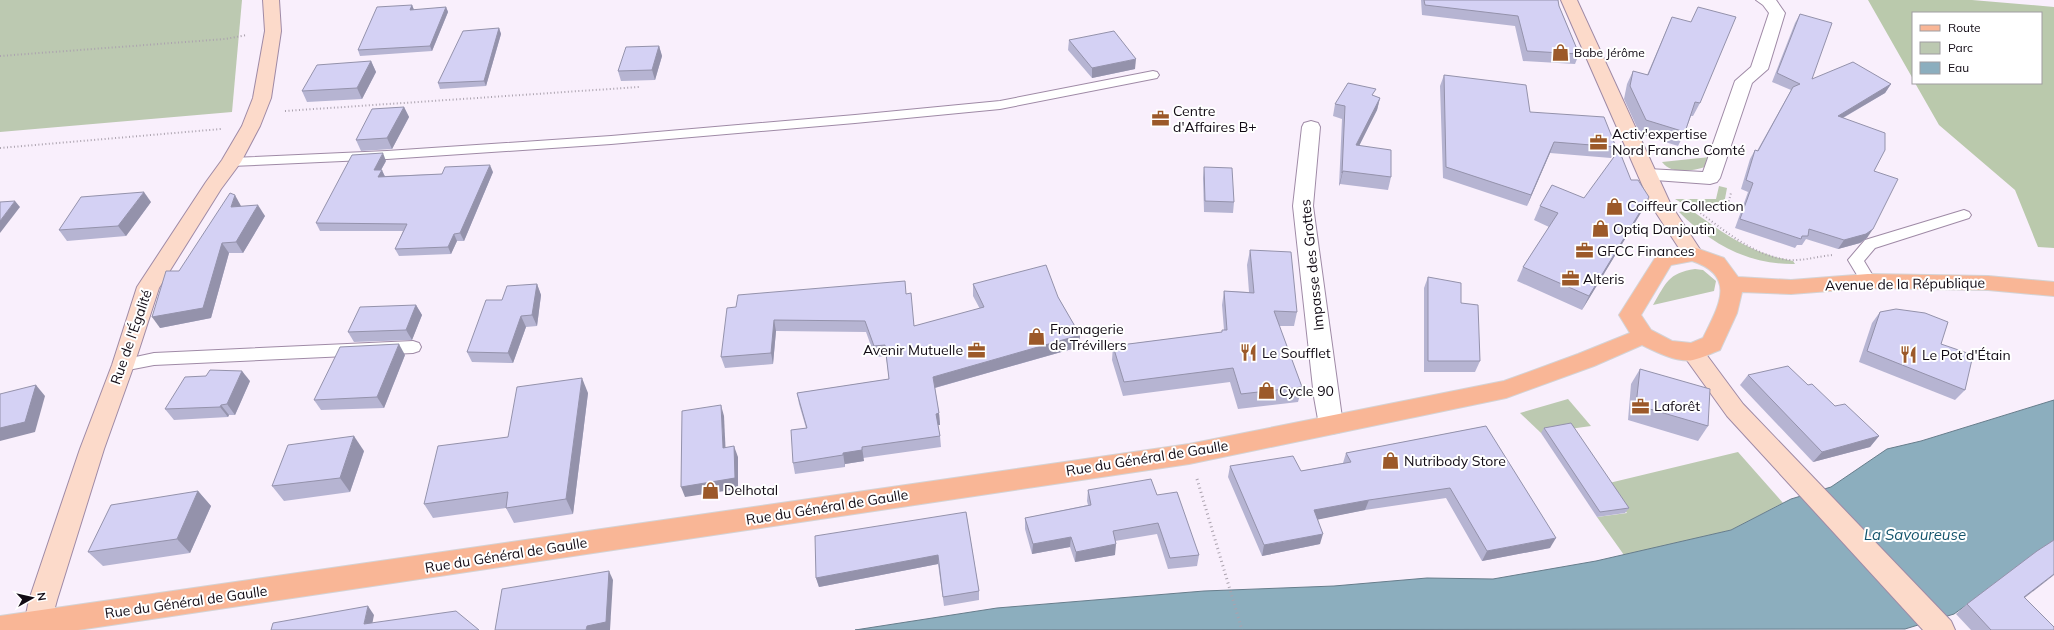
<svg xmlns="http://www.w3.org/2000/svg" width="2054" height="630" font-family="Mulish,sans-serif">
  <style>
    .green { fill: #bcc9b1 }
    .forest { fill: #bac9ac }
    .water { fill: #8caebe; stroke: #677d8b }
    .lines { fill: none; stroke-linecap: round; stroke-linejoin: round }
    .lane-casing { stroke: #9f8aa6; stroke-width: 2 }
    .street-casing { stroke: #9f8aa6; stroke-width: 2 }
    .secondary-casing { stroke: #9f8aa6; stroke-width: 2 }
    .primary-casing { stroke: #d4d3d5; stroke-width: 2 }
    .path-far1 { stroke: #aba2ae; stroke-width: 2; stroke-dasharray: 1 2.5; stroke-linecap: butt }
    .path { stroke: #aba2ae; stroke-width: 3; stroke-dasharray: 1 3.5; stroke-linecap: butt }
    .lane { fill: #fff; fill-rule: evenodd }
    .street { fill: #fff; fill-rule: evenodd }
    .secondary { fill: #fcdaca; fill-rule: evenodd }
    .primary { fill: #f9b696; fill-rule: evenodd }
    .wall { fill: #b6b4d2 }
    .shaded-wall { fill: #9492ab }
    .building { fill: #d4d1f4; stroke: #9492ab }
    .labels { text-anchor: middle; stroke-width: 4; stroke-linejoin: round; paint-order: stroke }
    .far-poi-label { font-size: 12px; fill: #110a14; stroke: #fff; text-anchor: start }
    .poi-label { font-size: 14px; fill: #110a14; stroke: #fff; text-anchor: start }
    .street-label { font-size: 14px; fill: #110a14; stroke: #fff }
    .water-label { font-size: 15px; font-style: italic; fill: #13546c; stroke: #fff }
  </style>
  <rect width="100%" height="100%" fill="#f9effc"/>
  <g class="green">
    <path d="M0,0H242L232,112L0,132Z"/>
    <path d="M1710,157L1705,167C1691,171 1672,175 1662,162Z"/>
    <path d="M1719,186L1727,188L1724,204L1680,202L1675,199H1716Z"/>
    <path d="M1691,210C1726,235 1750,253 1793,261L1795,264C1749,265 1711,244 1679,212Z"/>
    <path d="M1695,269L1703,270L1716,281L1714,291L1653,305C1666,283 1668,273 1695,269Z"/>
    <path d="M1568,399L1591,426L1541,433L1520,413Z"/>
    <path d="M1738,452L1783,503L1731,530L1624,555L1597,517L1627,513L1605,484Z"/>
  </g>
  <path class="forest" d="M1868,0H1972L2054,7V248L2038,247L2015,190L1939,125L1915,83H2041V13H1913V79Z"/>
  <path class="water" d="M2054,400V542L1954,614L1905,629L855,630L997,608L1204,591L1334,586L1427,578L1493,579L1596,561L1731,530L1791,499L1831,487L1887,449L1921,441Z"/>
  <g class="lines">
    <defs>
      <g id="lane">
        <path d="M1153,71L1157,72L1159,75L1157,78L1000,109L855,123L611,144L387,159L231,166L226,165L224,162L226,159L231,158L387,151L611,136L855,115L1000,101Z"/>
        <path d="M1964,210L1969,212L1971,215L1969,218L1875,248L1864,261L1876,281L1873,285L1868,286L1863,285L1848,260L1865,240Z"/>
        <path d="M413,341L419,343L421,347L419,351L413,353L154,365L123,371L117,369L115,365L117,361L154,353Z"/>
      </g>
      <g id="street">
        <path d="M1756,0H1776L1785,13L1768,69L1752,83L1720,178L1717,182L1710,184L1641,179L1638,175L1641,171L1648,169L1703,172L1735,81L1751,67L1769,13L1763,5Z"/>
        <path d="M1311,121L1318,123L1320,127L1313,206L1343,425L1340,432L1331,434L1322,432L1319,425L1314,397L1293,206L1302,127L1304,123Z"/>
      </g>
      <g id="secondary">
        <path d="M263,0H279L281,31L271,98L260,126L241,162L221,189L159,288L134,365L104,449L57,600L49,630H27L24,624L29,600L80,449L112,365L137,287L206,182L222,160L242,126L253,98L265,31Z"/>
        <path d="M1561,0H1577L1671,205L1703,254L1700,259L1693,261L1686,259L1651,205Z"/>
        <path d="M1692,344L1700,346L1743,404L1951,621L1955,630H1923L1727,416L1681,352L1684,346Z"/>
      </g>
      <path id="primary" d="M1693,247L1724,258L1738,277L1791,280L1868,274L1988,276L2054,282V296L1988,290L1868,288L1791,294L1742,292L1737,313L1720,350C1712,353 1702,358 1693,360C1678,363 1656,352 1642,345L1594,366L1506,398L1189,464L78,630H0V616L1189,444L1504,381L1578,354L1630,333L1619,315L1657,255L1677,249ZM1692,261C1738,276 1718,307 1703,338L1691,343L1672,341L1651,330L1641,315L1671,265Z"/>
    </defs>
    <use href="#lane" class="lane-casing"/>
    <use href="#street" class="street-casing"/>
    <use href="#secondary" class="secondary-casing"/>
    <use href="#primary" class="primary-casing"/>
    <g class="path-far1">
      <path d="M0,56L225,39L247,35"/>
      <path d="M285,111L639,87"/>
      <path d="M0,148L221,129"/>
      <path d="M1691,206L1727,207L1731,193"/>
      <path d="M1695,209C1723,229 1754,257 1790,260C1804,261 1819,256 1833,255"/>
    </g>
    <path class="path" d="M1197,479L1242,630"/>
    <use href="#lane" class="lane"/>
    <use href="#street" class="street"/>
    <use href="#secondary" class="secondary"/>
    <use href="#primary" class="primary"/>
  </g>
  <g class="wall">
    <path d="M1421,0H1558L1559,6L1579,54L1575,64L1523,61L1515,26L1422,15Z"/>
    <path d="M412,5L414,10L446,7L448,12L432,51L360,56L358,50Z"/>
    <path d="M1800,14L1812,79L1891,84L1885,93L1843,118L1874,171L1867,238L1860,243L1838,249L1806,239L1802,245H1797L1795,248L1735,228L1748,192L1741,189L1750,159L1755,150L1757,151L1791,90L1772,82L1795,23Z"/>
    <path d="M1672,17L1700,103L1693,116H1691L1685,132L1678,146L1640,134L1624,99L1627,84L1633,71L1647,75Z"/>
    <path d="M499,28L501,34L486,86L440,89L438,83Z"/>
    <path d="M1069,40L1135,69L1092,78L1068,50Z"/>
    <path d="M659,46L662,56L655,80L621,81L618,71Z"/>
    <path d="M371,61L376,72L362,99L307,102L302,91Z"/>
    <path d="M1444,75L1530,112L1616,147L1611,158L1550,153L1527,206L1443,178L1440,86Z"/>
    <path d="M1374,96L1380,98L1377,110L1359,146L1391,177L1388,190L1340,184L1339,186L1342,119L1333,116L1335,104Z"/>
    <path d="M404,107L409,117L392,149L361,151L356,140Z"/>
    <path d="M386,161L381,170L385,176L493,172L464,241H457L451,254L399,256L395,249L403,231H320L316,223Z"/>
    <path d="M1204,167L1234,202L1233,213L1204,212L1203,178Z"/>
    <path d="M1631,180L1649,197L1642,211L1582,310L1517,281L1523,267L1549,227L1534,220L1540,206L1584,198Z"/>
    <path d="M151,202L126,236L67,241L59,230Z"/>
    <path d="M241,206L265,216L243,253H229L211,318L160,328L179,271Z"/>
    <path d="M1250,250L1297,312L1294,326H1279L1302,387L1298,402L1238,409L1230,382L1123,396L1112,360L1113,346L1222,332V330H1224L1222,305L1224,291L1249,292L1247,265Z"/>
    <path d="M1428,277L1480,361L1475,372H1424V288Z"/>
    <path d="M537,284L541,295L537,326L526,327L513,363L472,362L467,352L502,300Z"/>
    <path d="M973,284L1058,297L1080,335L1079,347L935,388L939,413L940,425H938L940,436L941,447L863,458L864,461L845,464V467L795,474L793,463L806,428L799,404L797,393L889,379L886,356L875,357L866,332L776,331L773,364L725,368L721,357L736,307L907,294L914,326L980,309L973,296Z"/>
    <path d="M416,305L422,315L412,340L354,342L348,332Z"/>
    <path d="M1880,312L1941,344L1965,390L1955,400L1859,362L1872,323Z"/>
    <path d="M405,355L384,408L321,410L314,400Z"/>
    <path d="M1640,369L1708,426L1698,441L1628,420L1631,384Z"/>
    <path d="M1748,375L1835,406L1879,436L1870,447L1813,462L1740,385Z"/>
    <path d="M250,381L235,415H229L228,417L174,420L165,409Z"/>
    <path d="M588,393L573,514L514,523L506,508L433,518L424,504L508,437Z"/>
    <path d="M1486,426L1550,548L1482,561L1446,498L1365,510L1318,519L1320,544L1262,556L1228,477L1230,466L1301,471L1343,463L1346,453Z"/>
    <path d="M1544,428L1629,508L1625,513L1597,517L1541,433Z"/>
    <path d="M364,451L350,492L284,501L272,486Z"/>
    <path d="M1088,490L1157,495L1199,555L1197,566L1168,569L1157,534L1115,541V555L1075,562L1070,547L1032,554L1025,529V518L1088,505L1087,501Z"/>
    <path d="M198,491L211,506L190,553L103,566L88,552Z"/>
    <path d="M966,512L979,591V600L944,606L938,564L819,587L816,578Z"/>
    <path d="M2024,598L2054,630H1971L1956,614L1967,604Z"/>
  </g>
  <g class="shaded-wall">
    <path d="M412,5L414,10H410Z"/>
    <path d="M446,7L448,12L432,51L430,46Z"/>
    <path d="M499,28L501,34L486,86L484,81Z"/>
    <path d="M659,46L662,56L655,80L652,70Z"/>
    <path d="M1136,59L1135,69L1092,78V68Z"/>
    <path d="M371,61L376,72L362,99L357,88Z"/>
    <path d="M1891,84L1885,93L1832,124L1838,116Z"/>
    <path d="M1380,98L1377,110L1353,158L1356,145Z"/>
    <path d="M404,107L409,117L392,149L387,138Z"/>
    <path d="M1554,142L1550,153L1527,206L1531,195Z"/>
    <path d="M383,153L386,161L377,177L374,170Z"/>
    <path d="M490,165L493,172L464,241L460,233Z"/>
    <path d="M382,170L385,177H378Z"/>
    <path d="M1343,171L1340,184L1339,186L1342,173Z"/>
    <path d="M144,192L151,202L126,236L118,226Z"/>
    <path d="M235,195L241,206L238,218L231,207Z"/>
    <path d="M1649,197L1642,211L1582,310L1589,296Z"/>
    <path d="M15,201L20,207L0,233V221Z"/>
    <path d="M258,205L265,216L243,253L236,242Z"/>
    <path d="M1873,229L1867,238L1860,243L1838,249L1844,240Z"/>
    <path d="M454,234L457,241L451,254L448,247Z"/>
    <path d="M222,243L229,253L211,318L160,328L152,317Z"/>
    <path d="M537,284L541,295L537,326L532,315Z"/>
    <path d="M416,305L422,315L412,340L406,330Z"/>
    <path d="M521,316L526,327L513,363L508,353Z"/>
    <path d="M774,320L776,331L773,364L771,353Z"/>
    <path d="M1080,335L1079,347L934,388L933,377Z"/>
    <path d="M399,344L405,355L384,408L377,397Z"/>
    <path d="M242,371L250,381L235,415L227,404Z"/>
    <path d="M582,378L588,393L573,514L566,499Z"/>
    <path d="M36,385L45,396L35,432L0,441V428Z"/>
    <path d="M221,405L229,415L228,417L220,407Z"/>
    <path d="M721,405L724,416L726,458L723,448Z"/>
    <path d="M939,413L940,425H937L936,414Z"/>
    <path d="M354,436L364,451L350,492L340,478Z"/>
    <path d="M1879,436L1870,447L1813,462L1822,452Z"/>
    <path d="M734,446L738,457V489L685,497L681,487Z"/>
    <path d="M862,447L864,461L845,464V467L843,453Z"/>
    <path d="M198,491L211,506L190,553L177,539Z"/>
    <path d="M1369,500L1365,510L1311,521L1314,510Z"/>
    <path d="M1323,534L1320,544L1262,556L1264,545Z"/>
    <path d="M1071,537L1070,547L1032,554L1033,544Z"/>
    <path d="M1556,538L1550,548L1482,561L1487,551Z"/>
    <path d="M1116,544L1115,555L1075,562L1076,552Z"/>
    <path d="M938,555V564L819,587L816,578Z"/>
    <path d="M609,571L613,580L610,630H586L587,626Z"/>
    <path d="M2054,574V575L2013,607L2024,597Z"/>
    <path d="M368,606L374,615L371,630L364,624Z"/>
  </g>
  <g class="building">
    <path d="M1424,0H1558L1559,6L1579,54L1527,51L1518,16L1425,5Z"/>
    <path d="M412,5L410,10L446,7L430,46L358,50L377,7Z"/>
    <path d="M1698,7L1736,17L1700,103L1695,102L1685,132L1646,120L1630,86L1633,71L1648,75L1672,17L1691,22Z"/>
    <path d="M1800,14L1832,23L1812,79L1853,62L1891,84L1838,116L1885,133V150L1874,171L1898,179L1873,229L1866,234L1844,240L1809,229L1808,236H1802L1801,239L1740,219L1753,183L1746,180L1755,150L1758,151L1793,87L1800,84L1777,73Z"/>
    <path d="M499,28L484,81L438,83L463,31Z"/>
    <path d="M1114,31L1136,59L1092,68L1069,40Z"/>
    <path d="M659,46L652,70L618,71L626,47Z"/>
    <path d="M371,61L357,88L302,91L317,65Z"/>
    <path d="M1444,75L1526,85L1530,112L1604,117L1616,147L1554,142L1531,195L1446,167Z"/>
    <path d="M1348,83L1376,89L1372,95L1380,98L1356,145L1391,150V177L1343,171L1342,173L1345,106L1335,104Z"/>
    <path d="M404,107L387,138L356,140L372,109Z"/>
    <path d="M1619,150L1631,180H1638L1649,197L1589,296L1523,267L1558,213L1540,206L1552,185L1584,198Z"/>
    <path d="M383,153L374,170H382L378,177L442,174L445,167L490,165L460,233L454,234L448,247L395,249L407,224L316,223L352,155Z"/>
    <path d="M1204,167L1232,168L1234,202L1205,201Z"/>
    <path d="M144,192L118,226L59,230L81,197Z"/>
    <path d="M230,193L235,195L231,207L258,205L236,242L222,243L203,308L152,317L166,271H179Z"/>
    <path d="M15,201L0,221V202Z"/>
    <path d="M1250,250L1291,252L1297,312L1274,311L1302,387L1241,394L1233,368L1124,382L1113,346L1222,332V330H1227L1224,291L1254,293Z"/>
    <path d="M1046,265L1058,297L1080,335L933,377L939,413L936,414L940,436L862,447V450L843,453V455L793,463L791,430L807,428L797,393L889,379L885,345L874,346L865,321L774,320L771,353L721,357L727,308L736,307L738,295L905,281L906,294L911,293L914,326L984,307L973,284Z"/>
    <path d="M1428,277L1461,283V303L1478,305L1480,361H1428Z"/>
    <path d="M537,284L532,315L521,316L508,353L467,352L486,300H502L507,286Z"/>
    <path d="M416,305L406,330L348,332L360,307Z"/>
    <path d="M1896,309L1925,313L1948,322L1941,344L1973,355L1965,390L1867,351L1880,312Z"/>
    <path d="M399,344L377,397L314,400L340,347Z"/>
    <path d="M1788,366L1808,385L1812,384L1835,406L1845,404L1879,436L1822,452L1748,375Z"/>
    <path d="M1640,369L1710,389L1708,426L1636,405Z"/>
    <path d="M210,370L242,371L227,404L221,405L220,407L165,409L185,377L206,376Z"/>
    <path d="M582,378L566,499L506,508L508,492L424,504L438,446L508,437L517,387Z"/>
    <path d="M36,385L25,422L0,428V394Z"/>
    <path d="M721,405L723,448L734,446L735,478L681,487L682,411Z"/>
    <path d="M1571,423L1629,508L1600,512L1544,428Z"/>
    <path d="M1486,426L1556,538L1487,551L1450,488L1369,500L1314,510L1323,534L1264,545L1230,466L1293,456L1301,471L1351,462L1346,453Z"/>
    <path d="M354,436L340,478L272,486L288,445Z"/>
    <path d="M1151,479L1157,495L1177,492L1199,555L1170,558L1158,523L1113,531L1116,544L1076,552L1071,537L1033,544L1025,518L1091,505L1088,490Z"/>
    <path d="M198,491L177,539L88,552L111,505Z"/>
    <path d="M966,512L979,591L943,597L938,555L816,578L815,536Z"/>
    <path d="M2054,540V574L2024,597L2054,627V630H1991L1967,604L2037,551Z"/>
    <path d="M609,571L606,622L587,626L586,630H495L502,589Z"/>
    <path d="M368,606L364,624L456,611L479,630H271L273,623Z"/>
  </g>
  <defs>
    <symbol id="shop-bare" viewBox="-9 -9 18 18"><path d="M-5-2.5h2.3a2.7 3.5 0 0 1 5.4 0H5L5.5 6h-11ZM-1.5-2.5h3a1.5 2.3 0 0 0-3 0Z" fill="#9c5929" stroke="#fff" stroke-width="2.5" paint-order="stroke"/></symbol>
    <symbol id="office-bare" viewBox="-9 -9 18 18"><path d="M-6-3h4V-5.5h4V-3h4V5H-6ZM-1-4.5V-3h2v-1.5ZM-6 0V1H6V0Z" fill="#9c5929" stroke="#fff" stroke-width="2.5" paint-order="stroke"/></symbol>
    <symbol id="restaurant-bare" viewBox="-9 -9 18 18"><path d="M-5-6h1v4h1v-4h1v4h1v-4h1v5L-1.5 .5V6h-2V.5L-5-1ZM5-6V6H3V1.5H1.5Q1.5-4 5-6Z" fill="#9c5929" stroke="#fff" stroke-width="2.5" paint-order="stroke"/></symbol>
  </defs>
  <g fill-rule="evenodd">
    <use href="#shop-bare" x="1548" y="40" width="25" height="25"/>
    <use href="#office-bare" x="1148" y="106" width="25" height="25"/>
    <use href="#office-bare" x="1586" y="130" width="25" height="25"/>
    <use href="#shop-bare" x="1602" y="194" width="25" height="25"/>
    <use href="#shop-bare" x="1588" y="216" width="25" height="25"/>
    <use href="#office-bare" x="1572" y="238" width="25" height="25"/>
    <use href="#office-bare" x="1558" y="266" width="25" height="25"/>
    <use href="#shop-bare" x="1024" y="324" width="25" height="25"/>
    <use href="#office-bare" x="964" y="338" width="25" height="25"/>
    <use href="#restaurant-bare" x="1236" y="340" width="25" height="25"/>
    <use href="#restaurant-bare" x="1896" y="342" width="25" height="25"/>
    <use href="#shop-bare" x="1254" y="378" width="25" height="25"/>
    <use href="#office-bare" x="1628" y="394" width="25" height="25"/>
    <use href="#shop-bare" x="1378" y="448" width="25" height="25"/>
    <use href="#shop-bare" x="698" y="478" width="25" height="25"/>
  </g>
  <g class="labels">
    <g class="far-poi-label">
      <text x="1574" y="57">Babe Jérôme</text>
    </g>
    <g class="poi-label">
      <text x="1173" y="116">Centre<tspan x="1173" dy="16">d'Affaires B+</tspan></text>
      <text x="1612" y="139">Activ'expertise<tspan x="1612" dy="16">Nord Franche Comté</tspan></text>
      <text x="1627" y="211">Coiffeur Collection</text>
      <text x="1613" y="234">Optiq Danjoutin</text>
      <text x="1597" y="256">GFCC Finances</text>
      <text x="1583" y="284">Alteris</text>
      <text x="1050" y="334">Fromagerie<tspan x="1050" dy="16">de Trévillers</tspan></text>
      <text x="963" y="355" text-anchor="end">Avenir Mutuelle</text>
      <text x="1262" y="358">Le Soufflet</text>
      <text x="1922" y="360">Le Pot d'Étain</text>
      <text x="1279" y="396">Cycle 90</text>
      <text x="1654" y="411">Laforêt</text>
      <text x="1404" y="466">Nutribody Store</text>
      <text x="724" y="495">Delhotal</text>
    </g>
    <g class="street-label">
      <text transform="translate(1312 265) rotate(-96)" y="5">Impasse des Grottes</text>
      <text transform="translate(1905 284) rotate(-1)" y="5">Avenue de la République</text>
      <text transform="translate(131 337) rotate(-71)" y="5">Rue de l'Égalité</text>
      <text transform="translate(1147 458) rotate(-9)" y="5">Rue du Général de Gaulle</text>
      <text transform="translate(827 507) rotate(-9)" y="5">Rue du Général de Gaulle</text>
      <text transform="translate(506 555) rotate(-9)" y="5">Rue du Général de Gaulle</text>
      <text transform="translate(186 602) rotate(-8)" y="5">Rue du Général de Gaulle</text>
    </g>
    <g class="water-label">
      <text x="1915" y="540">La Savoureuse</text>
    </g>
  </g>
  <rect x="1912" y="12" width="130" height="72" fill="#ffffff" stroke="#a09da1"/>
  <rect x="1920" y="25" width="20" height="6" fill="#f9b696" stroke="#a09da1"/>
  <text x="1948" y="32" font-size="12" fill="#110a14">Route</text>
  <rect x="1920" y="42" width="20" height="12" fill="#bcc9b1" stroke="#a09da1"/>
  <text x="1948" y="52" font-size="12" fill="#110a14">Parc</text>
  <rect x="1920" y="62" width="20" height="12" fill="#8caebe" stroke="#a09da1"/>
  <text x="1948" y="72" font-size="12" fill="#110a14">Eau</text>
  <g transform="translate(32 598) rotate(82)" stroke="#ffffff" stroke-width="3" paint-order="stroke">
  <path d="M0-3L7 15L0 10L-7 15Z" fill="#110a14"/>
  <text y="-6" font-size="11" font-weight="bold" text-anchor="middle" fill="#110a14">N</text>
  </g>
</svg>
